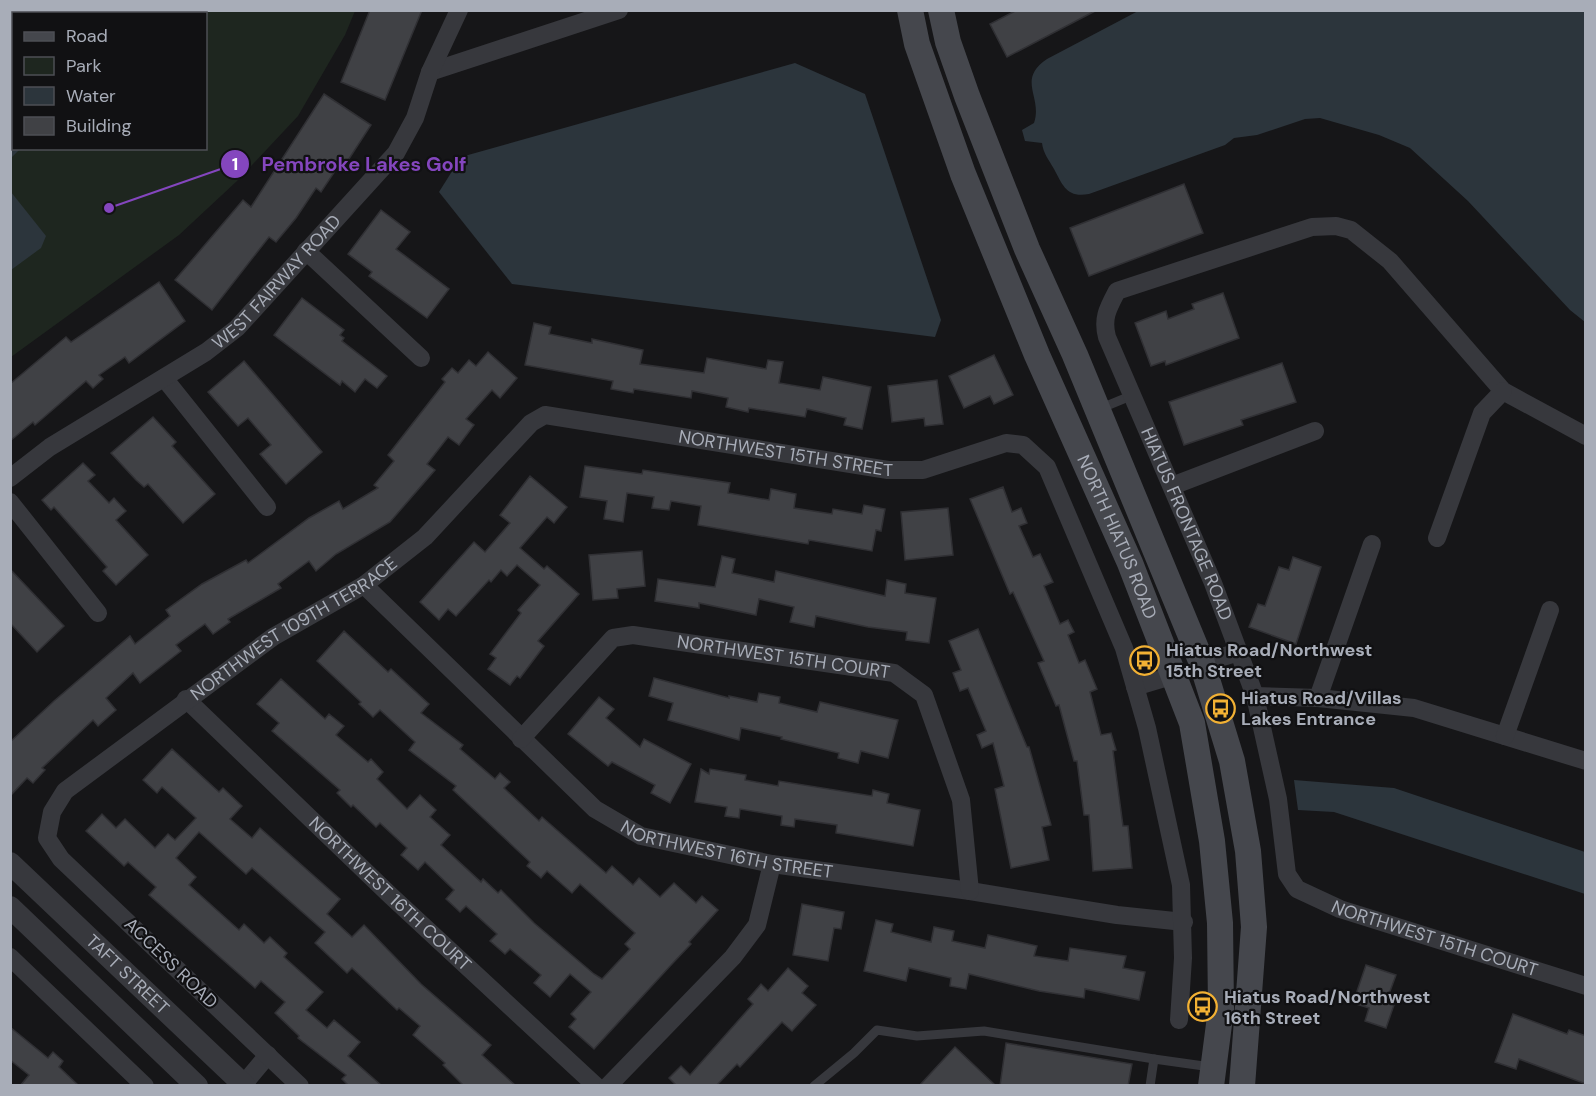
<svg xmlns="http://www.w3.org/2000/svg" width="1596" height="1096" font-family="'DM Sans',sans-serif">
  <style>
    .green { fill: #1e261f; fill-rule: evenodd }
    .water { fill: #2c353c }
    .building { fill: #404145; stroke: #303034; stroke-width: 1.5 }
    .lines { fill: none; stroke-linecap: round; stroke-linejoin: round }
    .service { stroke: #37383d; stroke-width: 9 }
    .minor { stroke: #37383d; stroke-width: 18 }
    .tertiary { stroke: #37383d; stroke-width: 22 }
    .secondary { stroke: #45474d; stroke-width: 26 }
    .labels { text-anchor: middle; stroke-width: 4.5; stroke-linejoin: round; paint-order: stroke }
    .street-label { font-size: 18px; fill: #a8adb8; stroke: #111113 }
    .poi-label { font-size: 18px; font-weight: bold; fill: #a8adb8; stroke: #111113; text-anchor: start }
    .leader { fill: none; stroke: #8446be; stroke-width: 2 }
    .callout-dot { fill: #8446be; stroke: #111113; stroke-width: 2 }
    .mark-label { font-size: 18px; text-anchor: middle; font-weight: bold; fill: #fff }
    .callout-label { font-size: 20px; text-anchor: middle; font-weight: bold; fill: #8446be; stroke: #111113; stroke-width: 4.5; stroke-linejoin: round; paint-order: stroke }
  </style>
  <rect width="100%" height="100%" fill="#161618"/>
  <path class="green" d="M11,11H355L345,35L298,116L237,181L179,235L11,357ZM14,14H206V148H14Z"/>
  <g class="water">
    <path d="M58,10H204V11L203,14L55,13Z"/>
    <path d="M1140,10L1585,11V322L1570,310L1468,201L1410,148L1379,135L1320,118L1305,119L1257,135L1234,138L1225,145L1089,194C1067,198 1063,186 1054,169C1049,160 1043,153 1042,143L1025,141L1022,130L1034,123C1043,97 1016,80 1047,59Z"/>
    <path d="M795,63L865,94L941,320L935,337L512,284L439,192L461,157Z"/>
    <path d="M13,67L14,148L20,149L11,158L10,71Z"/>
    <path d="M11,192L46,236L41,248L11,270Z"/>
    <path d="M1294,780L1394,788L1585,852V894L1334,812L1298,810Z"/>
  </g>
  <g class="building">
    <path d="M370,10H422L385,100L341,82Z"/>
    <path d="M1017,10H1097L1007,57L990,24Z"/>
    <path d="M324,94L371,125L347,162L343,159L321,192L316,188L296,218L276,242L269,237L212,310L175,280L243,200L251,207Z"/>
    <path d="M1184,184L1203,233L1089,276L1070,228Z"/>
    <path d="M381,210L410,232L396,249L449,289L427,318L369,276L372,272L348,254Z"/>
    <path d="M159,282L185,321L129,363L125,357L99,375L103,379L93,388L86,381L35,425L33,422L10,441V384L66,337L71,342Z"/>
    <path d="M1223,293L1239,338L1166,365L1165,361L1151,366L1135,323L1166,311L1168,319L1194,309L1192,304Z"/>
    <path d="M302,298L344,330L340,335L344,338L342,341L387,376L377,388L365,379L355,392L342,381L340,385L274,335Z"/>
    <path d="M534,323L551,327L549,334L592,343V339L643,350L640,364L704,373L707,358L766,369L768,360L783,362L779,383L820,390L823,377L871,387L862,429L844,425L846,418L807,409L805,417L749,408L748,412L726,407L728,398L692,391L691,398L634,389L633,393L611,389L613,381L525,365Z"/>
    <path d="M488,352L517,378L500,398L492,390L466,419L474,425L459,445L448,437L427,464L435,470L390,522L336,554L316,571L309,561L278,584L281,588L228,619L230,622L213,634L205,624L176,645L181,651L140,683L133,673L106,698L116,710L98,726L93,720L42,768L45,770L33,783L27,778L10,796V742L54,701L130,636L135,644L170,616L166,610L202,584L246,560L248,563L309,518L339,501L343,509L378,488L374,485L394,461L388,455L445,382L442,379L452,368L458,373L469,360L476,366Z"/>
    <path d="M994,355L1013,395L994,404L990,396L964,408L949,376Z"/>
    <path d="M244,361L322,452L286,484L260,454L271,445L248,418L238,426L208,392Z"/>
    <path d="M1282,363L1296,402L1241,420L1243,425L1184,445L1169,402Z"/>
    <path d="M937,380L943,424L925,426L924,418L892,422L888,386Z"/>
    <path d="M153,417L176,442L172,446L215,494L183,523L148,484L144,487L136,480L111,453Z"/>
    <path d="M83,463L95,475L88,481L109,503L114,498L126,511L116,520L148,555L116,585L103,571L107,567L85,542L54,507L51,510L42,500Z"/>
    <path d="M585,466L642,474L643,470L730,483L728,493L769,500L771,489L796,494L794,508L832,514L833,509L862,514L864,505L885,509L881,531L876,530L872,551L809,540L808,544L698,525L701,506L671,501L669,510L652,508L654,497L627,493L623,522L604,519L607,501L580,497Z"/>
    <path d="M530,476L567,507L554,523L547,517L520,548L544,569L547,566L579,594L538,641L544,646L520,678L517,676L510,685L488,669L496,658L490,654L521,613L518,610L540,585L517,565L507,576L501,570L491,582L489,580L456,616L448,609L439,620L420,602L474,542L485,552L510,523L500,515Z"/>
    <path d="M1003,487L1012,512L1021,508L1027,523L1019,526L1033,557L1040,554L1053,582L1044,586L1060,624L1068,620L1074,632L1068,635L1079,663L1085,660L1097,689L1090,692L1101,735L1111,733L1116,750L1113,751L1123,826H1128L1132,868L1093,871L1089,815H1084L1077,761H1074L1059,705L1056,706L1038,663L1044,661L1013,592L1010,594L970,499Z"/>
    <path d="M948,508L953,555L905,560L901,512Z"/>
    <path d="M642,551L645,586L617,589L618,598L593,600L589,555Z"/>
    <path d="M722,556L735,559L732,573L774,582L776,571L885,596L887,580L906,584L905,593L936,598L929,643L906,640L907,632L868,627L816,616L814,627L790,622L794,607L759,599L756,615L699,603V608L655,601L658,579L715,587Z"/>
    <path d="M1293,557L1321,567L1296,644L1249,627L1258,604L1265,606L1279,567L1289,570Z"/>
    <path d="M10,569L64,626L37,652L10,623Z"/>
    <path d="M978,629L1027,747H1029L1051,825L1042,827L1049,860L1011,868L995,789L1004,786L993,743L982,748L977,735L986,731L968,688L960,691L953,673L961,670L949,641Z"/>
    <path d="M344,631L388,672L391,669L429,704L421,713L463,745L460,749L495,779L500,773L510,782L504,788L539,821L542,817L606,873L612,866L633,885L639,878L660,897L674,883L696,903L702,896L718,910L689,942L691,944L672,964L594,1049L569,1027L576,1019L571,1014L591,992L570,974L550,997L534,983L541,975L510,949L505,954L490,941L497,934L466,906L460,912L446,899L454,890L425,862L418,870L401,855L407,848L380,823L376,827L353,805L351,807L337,793L340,790L272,731L279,723L257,704L281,679L325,719L329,714L344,726L336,735L368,762L371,759L383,772L377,779L407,809L420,795L436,810L430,817L450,835L441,845L481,882L483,879L498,893L501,890L534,923L594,974L602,979L630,949L625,944L635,933L580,884L572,893L547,871L541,878L527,866L530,862L453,790L456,786L409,750L415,742L380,710L373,717L359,704L361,702L317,661Z"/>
    <path d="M654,678L729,698V696L757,702L759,693L780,697L779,703L817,712L820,702L898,720L888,758L861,751L858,763L838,758L839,753L781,739L782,737L741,728L739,740L668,720L673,703L649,696Z"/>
    <path d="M599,697L614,709L606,718L640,747L644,739L691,764L670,803L651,793L655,785L612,762L608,766L568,734Z"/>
    <path d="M172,749L219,792L223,788L242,806L230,819L252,838L260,828L340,899L327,914L352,937L364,925L421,984L491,1045L482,1055L516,1086H464L443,1065L445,1063L413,1035L420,1026L399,1008L397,1010L352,968L347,973L315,943L325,932L252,868L246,874L199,832L176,858L196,877L189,885L239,930L244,924L264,943L270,937L287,953L284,957L323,992L306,1010L327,1028L334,1020L360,1042L348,1056L382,1086H349L342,1079L346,1075L298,1038L299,1036L275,1013L285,1002L261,981L255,988L149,895L156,887L128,862L124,866L86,831L102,814L116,828L125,819L155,848L168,834L175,840L196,818L162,787L157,793L143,780Z"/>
    <path d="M701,769L709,774L710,769L746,775L745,780L778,786L779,781L872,796L873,790L889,794L887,803L920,810L913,846L836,833L837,825L795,819L794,827L781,825L782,816L740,809L739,818L725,816L727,807L695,802Z"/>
    <path d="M802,904L844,912L841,929L834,928L828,961L793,955Z"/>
    <path d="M876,920L893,924L891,932L931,942L934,927L954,931L952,941L985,948L988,935L1037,946L1034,956L1068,961L1070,948L1126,956L1123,968L1145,972L1139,1000L1085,989L1084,998L1039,991L969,974L966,989L950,986L951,978L909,968L906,981L864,971Z"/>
    <path d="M1366,965L1396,975L1386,1002L1394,1005L1386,1028L1365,1021L1369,1008L1353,1003Z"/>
    <path d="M788,968L808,986L802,993L816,1005L792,1031L782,1022L740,1067L737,1064L716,1086H677L669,1078L681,1066L690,1075L753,1004L748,999L761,984L768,991Z"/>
    <path d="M1513,1014L1567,1034L1569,1030L1586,1036V1084L1519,1059L1516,1069L1495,1062Z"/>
    <path d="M10,1027L48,1058L53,1052L63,1061L59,1067L79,1086H20L29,1075L10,1060Z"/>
    <path d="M1006,1043L1132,1064L1128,1086H1000Z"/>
    <path d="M955,1047L996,1086H919Z"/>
  </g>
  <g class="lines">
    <g class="service">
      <path d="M1099,409L1133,395"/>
      <path d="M814,1086L854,1053L877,1030L917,1036L984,1031L1154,1059"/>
      <path d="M1150,1086L1154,1059L1211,1067"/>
    </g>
    <g class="minor">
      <path d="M430,72L619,10"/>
      <path d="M306,251L421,358"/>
      <path d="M164,378L267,507"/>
      <path id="s1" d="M1586,436L1503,391L1390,261L1351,230L1336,226L1312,227L1117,291C1108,308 1102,318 1107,337L1213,583L1255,696L1278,799L1287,874L1297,889L1340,909L1586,986"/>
      <path id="s2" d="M10,478L50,447L206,352L237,328L396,153L415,118L430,72L459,10"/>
      <path d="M1172,486L1315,431"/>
      <path d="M10,502L98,613"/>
      <path d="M1437,538L1482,413L1503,391"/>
      <path id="s3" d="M364,585L595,809L641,836L772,864L970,891L1117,915L1184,922"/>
      <path d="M1202,663L1239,652"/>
      <path d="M1135,687L1175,675"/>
      <path d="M1255,696L1318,698L1414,708L1586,761"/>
      <path d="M1318,698L1372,544"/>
      <path id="s4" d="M186,699L391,896L596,1086"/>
      <path d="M1505,736L1550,610"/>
      <path id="s5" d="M521,739L613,638L633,635L894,673L924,695L961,800L970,891"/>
      <path d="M10,957L145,1086"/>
      <path d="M242,1086L268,1055"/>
      <path id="s6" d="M300,1086L61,859L47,838L52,812L65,791L273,637L364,585L425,537L531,423L545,415L888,470H923L1006,443L1023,445L1047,467L1124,648L1147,728L1181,885L1183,958L1179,1020"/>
      <path d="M608,1086L733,957L757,925L772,864"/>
    </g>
    <g class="tertiary">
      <path id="s7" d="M10,863L245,1086"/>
      <path d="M10,907L197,1086"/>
    </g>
    <g class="secondary">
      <path id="s8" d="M910,10L917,44L963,174L1037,355L1130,563L1192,723L1212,841L1220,923L1221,1009L1211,1086"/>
      <path d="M941,10L948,42L967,96L1027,249L1075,355L1202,663L1232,761L1248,851L1254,927L1242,1086"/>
    </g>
  </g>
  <defs>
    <symbol id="bus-ring" viewBox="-11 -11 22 22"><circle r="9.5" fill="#111113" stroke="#f2b134" stroke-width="1.5"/><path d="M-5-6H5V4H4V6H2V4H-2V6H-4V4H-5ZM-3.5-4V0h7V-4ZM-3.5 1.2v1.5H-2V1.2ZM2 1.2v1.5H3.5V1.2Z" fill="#f2b134"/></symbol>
  </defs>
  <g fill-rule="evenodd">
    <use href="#bus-ring" x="1128" y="644" width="33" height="33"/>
    <use href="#bus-ring" x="1204" y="692" width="33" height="33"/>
    <use href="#bus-ring" x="1186" y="990" width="33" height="33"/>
  </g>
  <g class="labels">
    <g class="street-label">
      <text dy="6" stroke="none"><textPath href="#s2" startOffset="333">WEST FAIRWAY ROAD</textPath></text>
      <text dy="6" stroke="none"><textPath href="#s6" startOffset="1263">NORTHWEST 15TH STREET</textPath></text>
      <text dy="6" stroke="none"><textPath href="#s1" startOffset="813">HIATUS FRONTAGE ROAD</textPath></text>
      <text dy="6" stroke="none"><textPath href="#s8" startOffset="567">NORTH HIATUS ROAD</textPath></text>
      <text dy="6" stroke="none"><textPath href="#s6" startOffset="687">NORTHWEST 109TH TERRACE</textPath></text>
      <text dy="6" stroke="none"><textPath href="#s5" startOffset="309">NORTHWEST 15TH COURT</textPath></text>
      <text dy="6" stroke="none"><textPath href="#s3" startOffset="462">NORTHWEST 16TH STREET</textPath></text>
      <text dy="6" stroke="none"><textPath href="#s4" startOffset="282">NORTHWEST 16TH COURT</textPath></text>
      <text dy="6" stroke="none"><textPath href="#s1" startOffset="1344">NORTHWEST 15TH COURT</textPath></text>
      <text transform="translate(171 963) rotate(44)" y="6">ACCESS ROAD</text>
      <text dy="6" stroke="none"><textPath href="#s7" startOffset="162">TAFT STREET</textPath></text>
    </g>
    <g class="poi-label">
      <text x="1166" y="656">Hiatus Road/Northwest<tspan x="1166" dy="21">15th Street</tspan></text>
      <text x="1241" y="704">Hiatus Road/Villas<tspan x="1241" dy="21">Lakes Entrance</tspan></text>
      <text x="1224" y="1003">Hiatus Road/Northwest<tspan x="1224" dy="21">16th Street</tspan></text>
    </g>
  </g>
  <path class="leader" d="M109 208L235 164"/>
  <g class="callout-dot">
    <circle cx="109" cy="208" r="6"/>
    <circle cx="235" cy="164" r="15"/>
  </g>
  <g class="mark-label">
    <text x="235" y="170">1</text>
  </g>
  <g class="callout-label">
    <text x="364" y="171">Pembroke Lakes Golf</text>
  </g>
  <rect width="1596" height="1096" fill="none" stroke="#a8adb8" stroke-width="24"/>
  <rect x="12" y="12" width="195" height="138" fill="#111113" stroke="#4d4f55" stroke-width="1.5"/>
  <rect x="24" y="32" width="30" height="9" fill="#45474d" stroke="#4d4f55" stroke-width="1.5"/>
  <text x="66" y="42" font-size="18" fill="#a8adb8">Road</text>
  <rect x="24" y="57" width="30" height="18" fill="#1e261f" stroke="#4d4f55" stroke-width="1.5"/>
  <text x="66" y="72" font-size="18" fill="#a8adb8">Park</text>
  <rect x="24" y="87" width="30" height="18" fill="#2c353c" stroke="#4d4f55" stroke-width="1.5"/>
  <text x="66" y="102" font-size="18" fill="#a8adb8">Water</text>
  <rect x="24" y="117" width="30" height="18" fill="#404145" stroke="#4d4f55" stroke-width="1.5"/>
  <text x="66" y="132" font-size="18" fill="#a8adb8">Building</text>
</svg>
